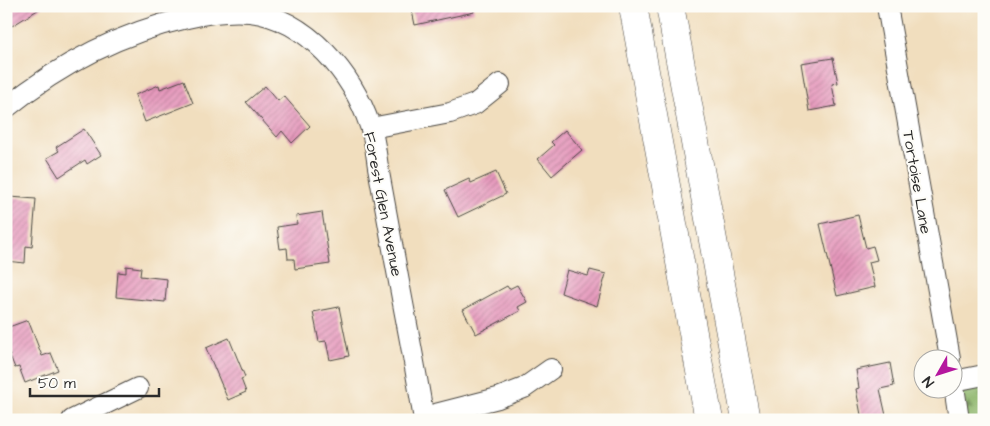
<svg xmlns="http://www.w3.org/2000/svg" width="990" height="426" font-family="'Architects Daughter',sans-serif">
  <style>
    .forest { fill: url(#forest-firs); stroke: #5c704b }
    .building { fill: url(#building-hatch) }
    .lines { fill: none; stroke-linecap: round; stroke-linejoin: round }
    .minor-casing { stroke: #494641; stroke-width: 22 }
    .trunk-casing { stroke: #494641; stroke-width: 29 }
    .minor { stroke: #fff; stroke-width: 20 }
    .trunk { stroke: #fff; stroke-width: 28 }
    .labels { text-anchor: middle; stroke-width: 4; stroke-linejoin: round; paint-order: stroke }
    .street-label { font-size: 16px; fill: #2b2b2b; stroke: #fdfcf7 }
  </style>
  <defs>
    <pattern id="forest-firs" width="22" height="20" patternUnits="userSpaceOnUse" patternTransform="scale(1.25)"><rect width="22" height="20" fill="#8db56b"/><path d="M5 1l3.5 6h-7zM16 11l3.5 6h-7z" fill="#739358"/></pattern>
    <pattern id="building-hatch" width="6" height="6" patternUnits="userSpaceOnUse" patternTransform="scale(1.25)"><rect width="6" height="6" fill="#e698bc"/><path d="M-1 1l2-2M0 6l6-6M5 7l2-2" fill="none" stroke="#bb7c99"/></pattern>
  </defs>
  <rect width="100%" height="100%" fill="#fdfcf7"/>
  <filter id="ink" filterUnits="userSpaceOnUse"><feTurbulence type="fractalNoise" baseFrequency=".02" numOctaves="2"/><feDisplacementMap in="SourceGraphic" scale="10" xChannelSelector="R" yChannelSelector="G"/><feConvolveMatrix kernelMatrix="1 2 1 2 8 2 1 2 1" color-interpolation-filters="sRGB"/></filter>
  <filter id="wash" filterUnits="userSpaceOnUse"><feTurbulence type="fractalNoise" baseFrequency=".0096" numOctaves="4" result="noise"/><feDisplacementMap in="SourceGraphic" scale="20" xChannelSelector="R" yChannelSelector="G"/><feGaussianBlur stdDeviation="1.12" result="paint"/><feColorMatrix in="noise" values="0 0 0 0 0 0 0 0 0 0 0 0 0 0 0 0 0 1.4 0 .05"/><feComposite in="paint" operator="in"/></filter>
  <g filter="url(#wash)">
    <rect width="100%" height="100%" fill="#f1debe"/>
    <path class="forest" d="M984,380V420H964L955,385Z"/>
    <g id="blocks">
      <g class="building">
        <path d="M6,6H44L12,26L6,17Z"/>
        <path d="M411,6H473L474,12L415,25Z"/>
        <path d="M833,58L838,83L832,84L836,106L809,111L801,63Z"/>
        <path d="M184,80L193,103L145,122L135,95L159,85L160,89Z"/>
        <path d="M265,86L278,101L284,96L310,126L292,143L282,131L277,137L246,102Z"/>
        <path d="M84,129L101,155L87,164L85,160L59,177L47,158L59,151L56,147Z"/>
        <path d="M565,130L582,150L552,176L538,159L554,145L551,142Z"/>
        <path d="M496,172L506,194L458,217L445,190L469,179L471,183Z"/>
        <path d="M10,197L36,199L32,247L26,246L25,263L6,261Z"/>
        <path d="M322,212L330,264L295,269L294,259H288L287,248L280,249L277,227L297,224L296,216Z"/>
        <path d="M858,215L866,248L873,246L877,260L869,262L875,287L837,296L820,224Z"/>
        <path d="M126,266L141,268L140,276L167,279L165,302L116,297L118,272L126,273Z"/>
        <path d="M567,270L588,276L590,270L606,274L597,306L561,293Z"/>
        <path d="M517,285L527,302L518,307L520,311L476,334L463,310L507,286L509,289Z"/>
        <path d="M339,307L349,356L330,360L326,341L319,342L313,312Z"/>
        <path d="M28,320L42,356L51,353L58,370L25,383L19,367L15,368L6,346V328Z"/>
        <path d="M229,338L245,377L241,379L246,392L228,400L206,348Z"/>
        <path d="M890,363L894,386L880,389L887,420H862L856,389L859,388L856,370Z"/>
      </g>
    </g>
  </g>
  <g filter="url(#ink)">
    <use href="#blocks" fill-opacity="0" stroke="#494641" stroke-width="1"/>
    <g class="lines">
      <defs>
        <g id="minor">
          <path d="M887,6L950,358"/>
          <path d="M6,108C59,65 120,33 187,18C208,13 229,10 250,12C308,19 353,75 370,126C375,139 376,154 378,167C383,194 388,222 393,249C403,306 415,363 424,420"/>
          <path d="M371,128L450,113L475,104L500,84"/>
          <path d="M952,373L959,420"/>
          <path d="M954,381L984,375"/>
          <path d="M424,417L498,398L524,388L551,369"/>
          <path d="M72,420L138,388"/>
        </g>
        <g id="trunk">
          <path d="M633,6L709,420"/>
          <path d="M670,6L746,420"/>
        </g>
      </defs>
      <use href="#minor" class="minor-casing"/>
      <use href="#trunk" class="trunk-casing"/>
      <use href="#minor" class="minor"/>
      <use href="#trunk" class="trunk"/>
    </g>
  </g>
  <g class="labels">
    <g class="street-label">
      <text transform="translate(918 182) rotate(80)" y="6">Tortoise Lane</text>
      <text transform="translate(384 204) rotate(79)" y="6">Forest Glen Avenue</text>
    </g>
  </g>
  <rect width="990" height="426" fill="none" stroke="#fdfcf7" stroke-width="25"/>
  <g transform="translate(938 374) rotate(231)"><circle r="24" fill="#fdfcf7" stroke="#a9a8a5"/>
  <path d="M0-4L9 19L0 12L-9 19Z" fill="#b5179e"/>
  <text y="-8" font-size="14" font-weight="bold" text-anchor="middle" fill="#2b2b2b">N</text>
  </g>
  <path d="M30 388v8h129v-8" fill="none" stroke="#2b2b2b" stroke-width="2.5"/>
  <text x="38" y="388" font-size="15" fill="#2b2b2b" stroke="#fdfcf7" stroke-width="4" paint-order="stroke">50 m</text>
</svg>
